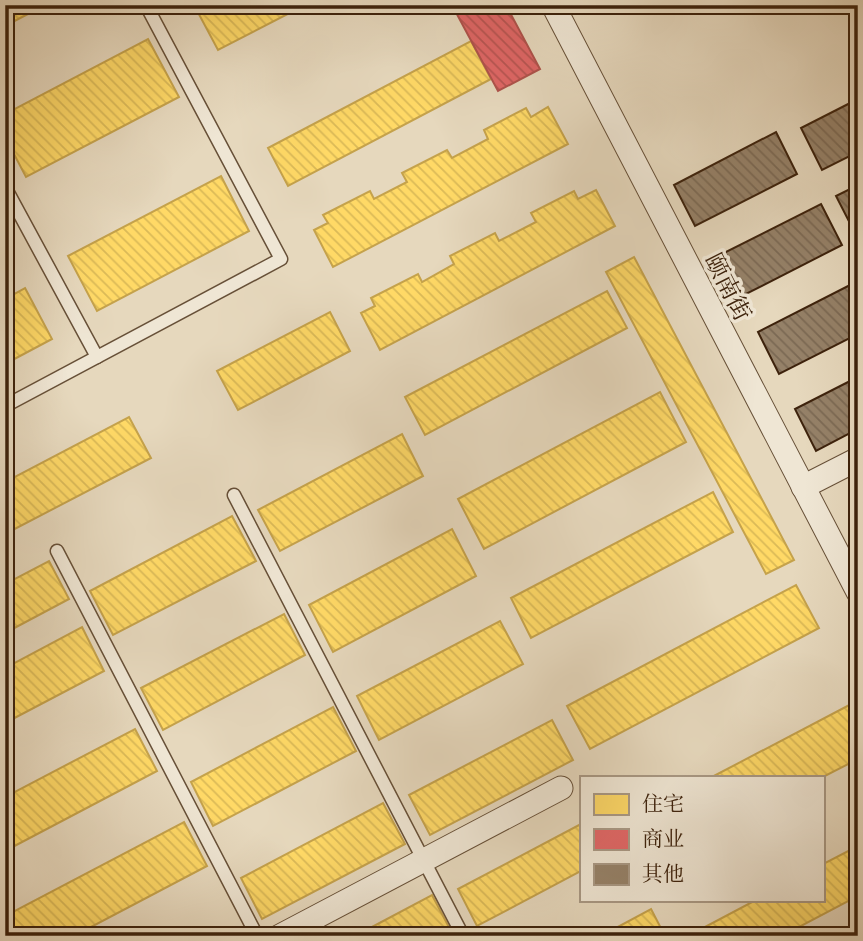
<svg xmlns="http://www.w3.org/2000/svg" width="863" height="941" font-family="'Libre Bodoni','Noto Serif SC',serif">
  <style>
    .homes { fill: url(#homes-back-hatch); stroke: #c5a24b; stroke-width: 2 }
    .shops { fill: url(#shops-back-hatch); stroke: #af524b; stroke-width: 2 }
    .building { fill: url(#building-back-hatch); stroke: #3d220c; stroke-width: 2 }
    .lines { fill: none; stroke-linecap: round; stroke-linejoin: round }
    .service-casing { stroke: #675038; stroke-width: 15 }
    .minor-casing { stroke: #675038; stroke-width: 25 }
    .service { stroke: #efe6d4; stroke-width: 12 }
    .minor { stroke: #efe6d4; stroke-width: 23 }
    .labels { text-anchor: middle; stroke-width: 7; stroke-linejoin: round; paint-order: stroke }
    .street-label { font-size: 24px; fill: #3d220c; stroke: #efe6d4 }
  </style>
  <defs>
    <pattern id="homes-back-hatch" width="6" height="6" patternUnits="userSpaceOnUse" patternTransform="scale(1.75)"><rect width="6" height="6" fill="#ffd966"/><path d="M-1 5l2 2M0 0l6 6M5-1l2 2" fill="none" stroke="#dbba57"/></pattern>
    <pattern id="shops-back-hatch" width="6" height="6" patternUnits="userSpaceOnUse" patternTransform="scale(1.75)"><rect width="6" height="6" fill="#e06666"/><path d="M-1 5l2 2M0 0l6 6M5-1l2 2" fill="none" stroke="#b75452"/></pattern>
    <pattern id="building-back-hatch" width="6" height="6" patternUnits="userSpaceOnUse" patternTransform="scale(1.75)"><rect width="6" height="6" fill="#958168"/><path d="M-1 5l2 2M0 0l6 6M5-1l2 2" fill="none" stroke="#7b6954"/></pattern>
  </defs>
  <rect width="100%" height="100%" fill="#e6d8bd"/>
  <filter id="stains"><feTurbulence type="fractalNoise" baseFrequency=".00286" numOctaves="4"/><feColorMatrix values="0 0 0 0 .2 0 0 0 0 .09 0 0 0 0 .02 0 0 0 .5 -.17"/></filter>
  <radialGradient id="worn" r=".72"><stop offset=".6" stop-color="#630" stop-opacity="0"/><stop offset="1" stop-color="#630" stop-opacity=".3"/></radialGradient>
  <g class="homes">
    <path d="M5,5H45L5,26Z"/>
    <path d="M194,5H305L218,50Z"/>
    <path d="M148,39L179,97L26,177L5,137V114Z"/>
    <path d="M471,41L491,79L288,186L268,148Z"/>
    <path d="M548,107L568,144L333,267L314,230L328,223L323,215L370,191L374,199L407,182L402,173L447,150L452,158L488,139L484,130L526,108L531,117Z"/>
    <path d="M221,176L249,231L97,311L68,256Z"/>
    <path d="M596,190L615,226L380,350L361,313L375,306L371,298L418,274L422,282L454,264L450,256L495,233L499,241L536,222L531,213L574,191L578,199Z"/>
    <path d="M634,257L794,560L766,574L606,272Z"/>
    <path d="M25,288L52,339L5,364V299Z"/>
    <path d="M607,291L627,328L425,435L405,397Z"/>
    <path d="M330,312L350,351L238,410L217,371Z"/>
    <path d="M660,392L686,442L484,549L458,499Z"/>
    <path d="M129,417L151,458L5,534V482Z"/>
    <path d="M402,434L423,476L280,551L258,510Z"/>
    <path d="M713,492L733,532L531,638L511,598Z"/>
    <path d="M232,516L256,561L113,635L90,591Z"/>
    <path d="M452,529L476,576L333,652L309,605Z"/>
    <path d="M49,561L69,599L5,633V584Z"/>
    <path d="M796,585L819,628L590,749L567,706Z"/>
    <path d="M284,614L305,655L163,730L141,688Z"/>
    <path d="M500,621L523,664L379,740L357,696Z"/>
    <path d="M82,627L104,671L5,723V668Z"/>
    <path d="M857,701L858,759L821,778H710Z"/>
    <path d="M333,707L356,751L213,826L191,782Z"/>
    <path d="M552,720L573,760L430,835L409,795Z"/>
    <path d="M135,729L157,771L5,851V797Z"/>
    <path d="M383,803L405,844L262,919L241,878Z"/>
    <path d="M184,822L207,866L74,936H5V916Z"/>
    <path d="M581,824V871L477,926L458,889Z"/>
    <path d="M858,846V896L782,936H688L754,901H823V864Z"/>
    <path d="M432,895L452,933L447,936H355Z"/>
    <path d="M651,909L665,936H601Z"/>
  </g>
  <path class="shops" d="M452,5H506L540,69L498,91Z"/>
  <g class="building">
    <path d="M858,99V152L822,170L801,128Z"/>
    <path d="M776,132L797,174L695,226L674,185Z"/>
    <path d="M858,185V237H857L836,196Z"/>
    <path d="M821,204L842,245L740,297L718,256Z"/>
    <path d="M858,281V334L779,374L758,332Z"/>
    <path d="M858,377V429L816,451L795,409Z"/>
  </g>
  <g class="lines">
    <defs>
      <g id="service">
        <path d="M5,187L97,357"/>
        <path d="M5,406L281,259L146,5"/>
        <path d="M234,495L463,936"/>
        <path d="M57,551L257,936"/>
      </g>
      <g id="minor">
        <path d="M553,5L858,592"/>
        <path d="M803,487L858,459"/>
        <path d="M280,936L561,788"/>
      </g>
    </defs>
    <use href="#service" class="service-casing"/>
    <use href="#minor" class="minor-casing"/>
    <use href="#service" class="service"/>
    <use href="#minor" class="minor"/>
  </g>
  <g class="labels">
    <g class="street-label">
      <text transform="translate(728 287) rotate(63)" y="8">颐南街</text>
    </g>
  </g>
  <rect width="863" height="941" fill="none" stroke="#e6d8bd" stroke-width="28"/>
  <rect x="7" y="7" width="849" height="927" fill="none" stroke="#3d220c" stroke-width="3.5"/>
  <rect x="14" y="14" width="835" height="913" fill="none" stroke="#3d220c" stroke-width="2"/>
  <rect x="580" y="776" width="245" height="126" fill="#efe6d4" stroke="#a89884" stroke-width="2"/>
  <rect x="594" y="794" width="35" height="21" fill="#ffd966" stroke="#a89884" stroke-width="2"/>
  <text x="642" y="811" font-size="21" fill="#3d220c">住宅</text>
  <rect x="594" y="829" width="35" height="21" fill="#e06666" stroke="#a89884" stroke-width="2"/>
  <text x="642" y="846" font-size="21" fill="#3d220c">商业</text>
  <rect x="594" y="864" width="35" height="21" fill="#958168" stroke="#a89884" stroke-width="2"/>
  <text x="642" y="881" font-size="21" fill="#3d220c">其他</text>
  <rect width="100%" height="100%" filter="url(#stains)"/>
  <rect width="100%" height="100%" fill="url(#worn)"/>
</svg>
